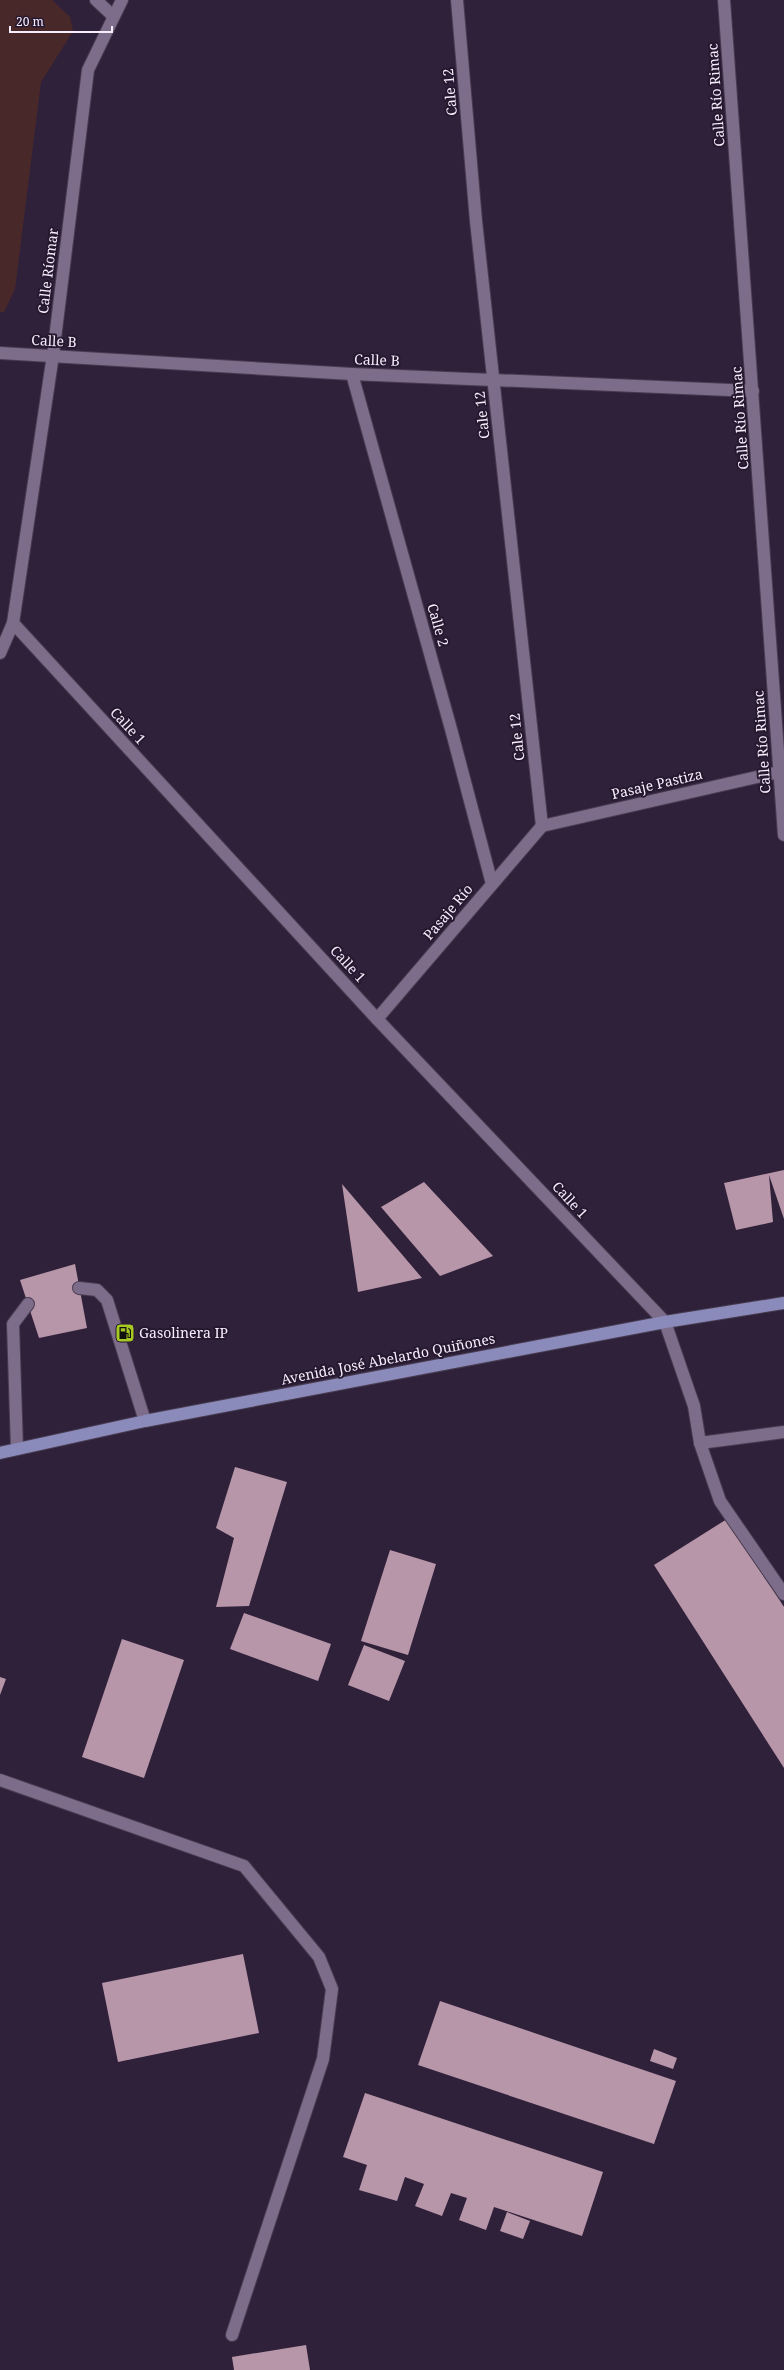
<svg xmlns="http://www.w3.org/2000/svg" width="784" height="2370" font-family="'Noto Serif',serif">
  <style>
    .green { fill: #492829 }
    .building { fill: #b896a9 }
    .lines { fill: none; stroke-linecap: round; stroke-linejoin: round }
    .service-casing { stroke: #483c51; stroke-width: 14 }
    .minor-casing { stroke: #483c51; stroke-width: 14 }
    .primary-casing { stroke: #483c51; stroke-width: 14 }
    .service { stroke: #7e6d8a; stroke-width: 12 }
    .minor { stroke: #7e6d8a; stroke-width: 12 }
    .primary { stroke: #8a8abb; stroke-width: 12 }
    .labels { text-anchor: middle; stroke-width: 4; stroke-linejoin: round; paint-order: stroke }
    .street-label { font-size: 14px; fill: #f6edfd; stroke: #26182f }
    .poi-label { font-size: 14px; fill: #f6edfd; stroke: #26182f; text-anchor: start }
  </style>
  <rect width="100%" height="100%" fill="#30213a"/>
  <path class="green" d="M0,0H52L70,17L73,31L41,82L15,289L4,312H0Z"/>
  <g class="building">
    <path d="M784,1170V1219L769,1175L773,1222L736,1230L724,1183Z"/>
    <path d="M424,1182L493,1256L440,1276L381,1207Z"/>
    <path d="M342,1184L422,1278L358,1292Z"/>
    <path d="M75,1264L87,1328L39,1338L20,1280Z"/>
    <path d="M235,1467L287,1482L249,1606L216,1607L234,1538L216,1528Z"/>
    <path d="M727,1519L784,1607V1768L654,1565Z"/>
    <path d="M390,1550L436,1564L408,1655L361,1641Z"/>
    <path d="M244,1613L331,1644L318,1681L230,1649Z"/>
    <path d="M122,1639L184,1660L144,1778L82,1757Z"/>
    <path d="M364,1645L405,1661L389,1701L348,1685Z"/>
    <path d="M0,1677L6,1679L0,1695Z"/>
    <path d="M243,1954L259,2033L118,2062L102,1983Z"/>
    <path d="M440,2001L676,2081L654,2144L418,2065Z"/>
    <path d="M654,2049L677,2058L673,2069L650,2061Z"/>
    <path d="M365,2093L603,2172L582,2236L494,2207L486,2230L459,2220L467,2198L451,2193L442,2216L415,2206L424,2184L405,2177L397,2201L359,2190L367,2165L343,2157Z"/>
    <path d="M507,2212L530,2221L523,2239L500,2231Z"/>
    <path d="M306,2345L310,2370H234L232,2357Z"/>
  </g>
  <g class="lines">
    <defs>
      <g id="service">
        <path d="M79,1288L97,1290L107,1300L145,1421"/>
        <path d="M665,1322L694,1406L700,1443L720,1501L784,1594"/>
        <path d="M700,1443L784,1432"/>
        <path d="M17,1449L13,1324L28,1304"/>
        <path d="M0,1780L244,1866L319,1957L332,1989L323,2059L232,2335"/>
      </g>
      <g id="minor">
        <path d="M96,0L113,16"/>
        <path d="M457,0L476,221L542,826"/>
        <path d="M724,0L784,835"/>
        <path d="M0,353L352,374L753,391"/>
        <path d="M352,374L451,729L492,884"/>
        <path d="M13,623L377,1019L665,1322"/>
        <path d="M0,653L13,623L53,355L88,70L122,0"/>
        <path d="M542,826L779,772"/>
        <path d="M377,1019L542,826"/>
      </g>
      <path id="primary" d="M0,1453L145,1421L665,1322L784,1303"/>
    </defs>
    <use href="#service" class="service-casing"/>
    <use href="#minor" class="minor-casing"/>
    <use href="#primary" class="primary-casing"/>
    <use href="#service" class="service"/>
    <use href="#minor" class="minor"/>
    <use href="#primary" class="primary"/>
  </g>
  <defs>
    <symbol id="fuel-square" viewBox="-11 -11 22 22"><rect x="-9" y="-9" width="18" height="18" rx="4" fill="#a5c823" stroke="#26182f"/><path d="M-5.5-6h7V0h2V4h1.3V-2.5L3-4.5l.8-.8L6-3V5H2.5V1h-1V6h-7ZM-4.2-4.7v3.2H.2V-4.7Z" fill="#111"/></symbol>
  </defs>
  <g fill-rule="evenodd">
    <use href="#fuel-square" x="114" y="1322" width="22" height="22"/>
  </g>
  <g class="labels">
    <g class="street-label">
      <text transform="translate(450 92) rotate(-95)" y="5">Cale 12</text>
      <text transform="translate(716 95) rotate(-94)" y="5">Calle Río Rimac</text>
      <text transform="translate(48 271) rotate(-83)" y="5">Calle Ríomar</text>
      <text transform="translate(54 341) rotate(3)" y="5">Calle B</text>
      <text transform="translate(377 360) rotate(2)" y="5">Calle B</text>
      <text transform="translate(482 415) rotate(-96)" y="5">Cale 12</text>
      <text transform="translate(740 418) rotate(-94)" y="5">Calle Río Rimac</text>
      <text transform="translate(438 625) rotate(74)" y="5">Calle 2</text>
      <text transform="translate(128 726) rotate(47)" y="5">Calle 1</text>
      <text transform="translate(517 737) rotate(-96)" y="5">Cale 12</text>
      <text transform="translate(762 742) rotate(-94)" y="5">Calle Río Rimac</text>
      <text transform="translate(657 784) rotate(-13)" y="5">Pasaje Pastiza</text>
      <text transform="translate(448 912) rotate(-50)" y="5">Pasaje Río</text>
      <text transform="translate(348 964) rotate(47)" y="5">Calle 1</text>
      <text transform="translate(570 1200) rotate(47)" y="5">Calle 1</text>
      <text transform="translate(388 1359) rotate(-11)" y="5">Avenida José Abelardo Quiñones</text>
    </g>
    <g class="poi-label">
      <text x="139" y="1338">Gasolinera IP</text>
    </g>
  </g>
  <path d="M10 26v6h102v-6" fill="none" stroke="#f6edfd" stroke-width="2"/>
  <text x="16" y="26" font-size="12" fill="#f6edfd" stroke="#26182f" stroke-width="3" paint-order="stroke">20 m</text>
</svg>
